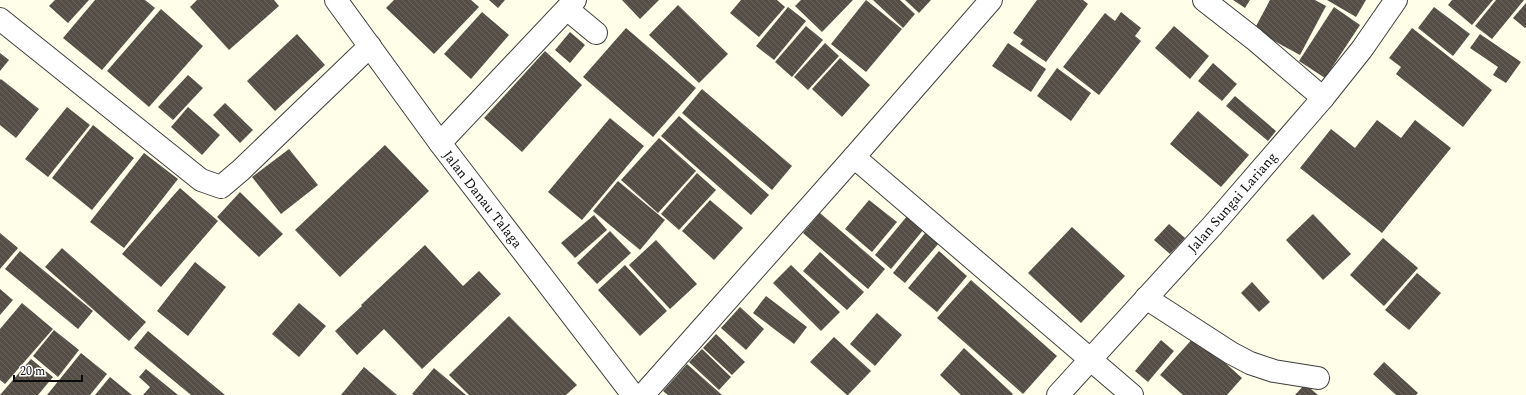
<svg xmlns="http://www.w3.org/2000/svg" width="1526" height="395" font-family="Spectral,serif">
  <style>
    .building { fill: url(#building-back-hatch) }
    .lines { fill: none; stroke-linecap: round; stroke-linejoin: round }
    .minor-casing { stroke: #3e3e3e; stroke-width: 24 }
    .minor { stroke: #fff; stroke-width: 22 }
    .labels { text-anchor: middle; stroke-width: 4; stroke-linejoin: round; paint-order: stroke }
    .street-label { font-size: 14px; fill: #0b0b0b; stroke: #fff }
  </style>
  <defs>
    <pattern id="building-back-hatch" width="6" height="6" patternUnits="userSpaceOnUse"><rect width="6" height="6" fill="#544e47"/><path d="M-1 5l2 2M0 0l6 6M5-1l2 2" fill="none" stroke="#68635d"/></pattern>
  </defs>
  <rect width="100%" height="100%" fill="#ffffe9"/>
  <g class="building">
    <path d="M55,0H89L68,23L49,6Z"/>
    <path d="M95,0H145L155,8L102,70L63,38Z"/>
    <path d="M197,0H274L279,6L229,50L190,7Z"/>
    <path d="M394,0H471L479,7L434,54L386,8Z"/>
    <path d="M489,0H505L498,8Z"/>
    <path d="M622,0H659L640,19Z"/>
    <path d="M741,0H777L785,7L759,37L730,13Z"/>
    <path d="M801,0H853L822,32L795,6Z"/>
    <path d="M866,0L902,29L866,72L831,44Z"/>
    <path d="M873,0H900L915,14L903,28Z"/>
    <path d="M905,0H931L919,13Z"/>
    <path d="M1037,0H1083L1088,4L1046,62L1020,44L1023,40L1013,33Z"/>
    <path d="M1233,0H1250L1245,8Z"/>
    <path d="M1270,0H1315L1326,6L1300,55L1254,30Z"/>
    <path d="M1327,0H1366L1356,17Z"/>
    <path d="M1452,0H1493L1472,25L1448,5Z"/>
    <path d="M1496,0H1524L1492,39L1475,26Z"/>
    <path d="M1526,3V27L1525,28L1513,18Z"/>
    <path d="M678,5L728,54L699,83L649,35Z"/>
    <path d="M788,7L806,21L774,60L756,46Z"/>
    <path d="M1334,7L1360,25L1325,78L1299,61Z"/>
    <path d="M1434,7L1470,34L1453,56L1418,28Z"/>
    <path d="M161,9L203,46L149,107L107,71Z"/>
    <path d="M482,12L509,35L471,79L444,54Z"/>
    <path d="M1121,12L1141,28L1135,36L1141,41L1099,95L1063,67L1105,13L1115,21Z"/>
    <path d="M806,26L823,40L792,77L775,62Z"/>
    <path d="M1174,26L1209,56L1190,79L1155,48Z"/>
    <path d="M626,28L696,88L653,137L583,77Z"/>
    <path d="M1412,28L1492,90L1463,127L1396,74L1401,67L1389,58Z"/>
    <path d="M570,32L585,45L570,63L555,50Z"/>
    <path d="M297,34L325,65L275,111L247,81Z"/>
    <path d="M1480,34L1521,62L1506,83L1493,75L1498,67L1470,48Z"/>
    <path d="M825,43L839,56L808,90L794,77Z"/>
    <path d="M1008,43L1046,69L1031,92L992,66Z"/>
    <path d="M545,51L582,85L522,152L484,118Z"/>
    <path d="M0,53L9,60L0,71Z"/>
    <path d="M840,58L870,85L842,117L812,89Z"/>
    <path d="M1213,63L1237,84L1222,101L1198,81Z"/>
    <path d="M1057,68L1091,93L1071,121L1037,96Z"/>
    <path d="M188,75L203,88L173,120L158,107Z"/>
    <path d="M1,79L39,109L16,138L0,125V80Z"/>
    <path d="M702,89L792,166L772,190L682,113Z"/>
    <path d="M1235,96L1276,131L1268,141L1226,106Z"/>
    <path d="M225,103L253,130L240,143L213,115Z"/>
    <path d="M67,107L90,125L48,177L25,159Z"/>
    <path d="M188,107L220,135L202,155L171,127Z"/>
    <path d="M1198,111L1249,155L1221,187L1170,144Z"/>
    <path d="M679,116L769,195L751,215L661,136Z"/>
    <path d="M610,118L644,146L582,220L548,192Z"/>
    <path d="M1377,120L1401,138L1415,120L1451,148L1382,233L1300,168L1331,129L1355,148Z"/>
    <path d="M93,125L134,158L92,210L52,178Z"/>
    <path d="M659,138L696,171L658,213L621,180Z"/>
    <path d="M385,145L429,191L340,277L295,230Z"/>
    <path d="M289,149L318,185L281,214L252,177Z"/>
    <path d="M144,153L178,179L124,248L90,222Z"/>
    <path d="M697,173L716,190L679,230L661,214Z"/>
    <path d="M618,181L665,220L640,250L593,211Z"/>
    <path d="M180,188L218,221L161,287L122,254Z"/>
    <path d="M240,192L283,234L259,257L217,217Z"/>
    <path d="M710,200L743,228L714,260L682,231Z"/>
    <path d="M869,200L897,222L872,252L845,229Z"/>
    <path d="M820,213L885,269L868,289L803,233Z"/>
    <path d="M1313,214L1351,254L1323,280L1286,240Z"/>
    <path d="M594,215L607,230L575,258L561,243Z"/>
    <path d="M908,215L924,229L891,269L875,255Z"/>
    <path d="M1169,224L1185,238L1170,254L1154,240Z"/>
    <path d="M1072,227L1125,276L1081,323L1028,273Z"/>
    <path d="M610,231L631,253L597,284L577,263Z"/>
    <path d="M926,232L939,243L905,283L893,273Z"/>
    <path d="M0,233L18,248L0,269Z"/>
    <path d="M1383,238L1418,268L1384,306L1350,275Z"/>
    <path d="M656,240L697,284L670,309L629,265Z"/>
    <path d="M425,245L463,286L479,271L501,294L422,369L384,329L357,355L335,331L362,306L361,305Z"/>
    <path d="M62,248L146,322L129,341L45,267Z"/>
    <path d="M20,251L93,311L78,329L5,269Z"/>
    <path d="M939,251L967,276L937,312L908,288Z"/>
    <path d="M820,252L864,292L847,310L803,271Z"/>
    <path d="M195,262L226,287L188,336L157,311Z"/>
    <path d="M625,265L667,311L640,336L598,290Z"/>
    <path d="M791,265L840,312L821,331L773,283Z"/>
    <path d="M1417,273L1441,293L1409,330L1385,310Z"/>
    <path d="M971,280L1057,356L1023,394L937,318Z"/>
    <path d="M1252,282L1270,302L1259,312L1241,293Z"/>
    <path d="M0,289L13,300L0,315Z"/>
    <path d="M766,296L807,327L794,344L753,313Z"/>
    <path d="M22,303L53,329L5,384L0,380V329Z"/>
    <path d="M299,303L326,326L299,357L272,334Z"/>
    <path d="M740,307L764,329L746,350L721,328Z"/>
    <path d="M877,313L902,335L875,366L850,344Z"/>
    <path d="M509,316L577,385L566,395H469L449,375Z"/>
    <path d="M54,330L79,350L58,377L33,356Z"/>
    <path d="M148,331L225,395H191L134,348Z"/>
    <path d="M716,334L745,362L732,375L703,348Z"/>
    <path d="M1195,336L1242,378L1227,395H1183L1160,375Z"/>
    <path d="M834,337L871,371L848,395H847L810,362Z"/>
    <path d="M1161,340L1174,351L1148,382L1135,371Z"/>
    <path d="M964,348L1013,394L1012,395H961L940,375Z"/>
    <path d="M702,349L731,377L719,390L689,362Z"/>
    <path d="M81,353L107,374L90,395H47Z"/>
    <path d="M31,359L53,377L38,395H0Z"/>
    <path d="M1384,362L1418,393L1416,395H1396L1373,374Z"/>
    <path d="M687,364L722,395H668L663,391Z"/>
    <path d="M364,367L397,395H341Z"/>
    <path d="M434,368L466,395H414L412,394Z"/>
    <path d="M146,369L178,395H143L150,387L139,377Z"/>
    <path d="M110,377L132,395H95Z"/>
    <path d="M1305,384L1318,395H1295Z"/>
  </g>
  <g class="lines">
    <defs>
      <g id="minor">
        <path d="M336,0L440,143L633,395"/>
        <path d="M1204,0L1254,39L1323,98"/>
        <path d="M567,9L596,33"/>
        <path d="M0,19L201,180L221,187L241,170L370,46"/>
        <path d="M440,143L575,0"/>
        <path d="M854,157L1132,395"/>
        <path d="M1146,298L1231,353L1250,363L1274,371L1318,378"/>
        <path d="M643,395L854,157L991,0"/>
        <path d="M1058,395L1213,225L1323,98L1362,49L1396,0"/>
      </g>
    </defs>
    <use href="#minor" class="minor-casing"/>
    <use href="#minor" class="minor"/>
  </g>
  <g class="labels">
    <g class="street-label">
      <text transform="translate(483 199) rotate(52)" y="5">Jalan Danau Talaga</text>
      <text transform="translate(1232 202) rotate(-49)" y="5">Jalan Sungai Lariang</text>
    </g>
  </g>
  <path d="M14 375v6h68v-6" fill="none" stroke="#0b0b0b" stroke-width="2"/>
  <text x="20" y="375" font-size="12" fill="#0b0b0b" stroke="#ffffff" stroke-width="3" paint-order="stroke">20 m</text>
</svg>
